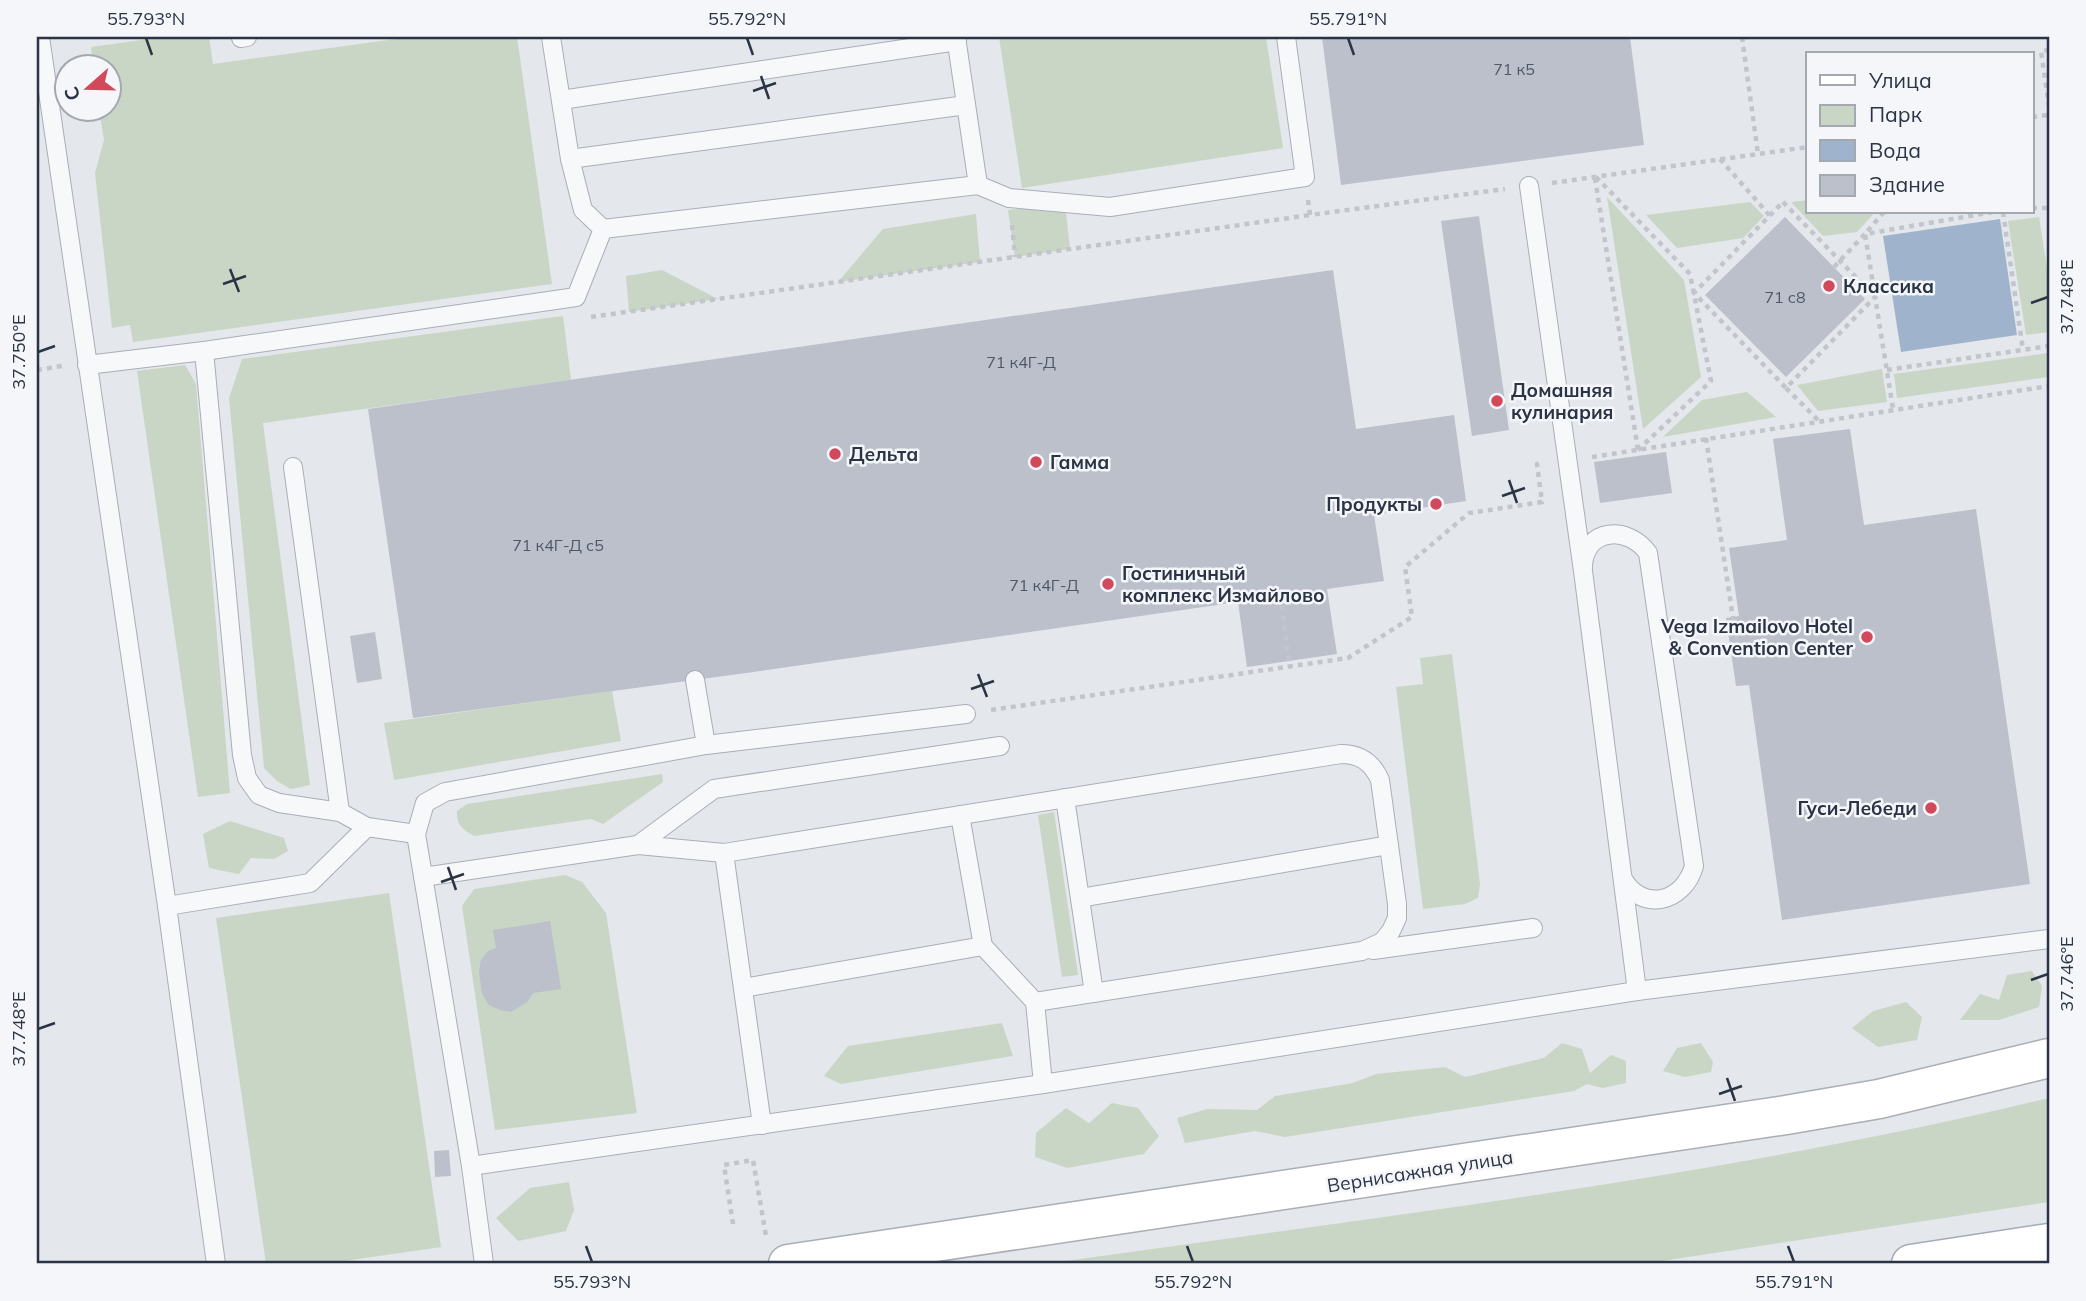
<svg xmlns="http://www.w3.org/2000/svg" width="2086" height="1301" font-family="Mulish,sans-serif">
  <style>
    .green { fill: #c9d6c5 }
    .water { fill: #9fb4cc }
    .building { fill: #bbc0ca }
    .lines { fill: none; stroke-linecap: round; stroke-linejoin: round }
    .lane-casing { stroke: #a9aeb7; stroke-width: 20 }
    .secondary-casing { stroke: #a9aeb7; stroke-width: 41 }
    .primary-casing { stroke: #a3abb8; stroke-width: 41 }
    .path { stroke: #c2c5cb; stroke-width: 4.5; stroke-dasharray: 5 5; stroke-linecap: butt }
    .lane { stroke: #f7f8fa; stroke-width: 18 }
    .secondary { stroke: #fff; stroke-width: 38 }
    .primary { stroke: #fff; stroke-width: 38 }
    .ticks { fill: none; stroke: #2b3445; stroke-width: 2.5 }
    .poi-dot { fill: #d1495b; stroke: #f4f6f9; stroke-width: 2.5 }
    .labels { text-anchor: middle; stroke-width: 5; stroke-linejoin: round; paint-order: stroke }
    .number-label { font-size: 16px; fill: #4f5766 }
    .poi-label { font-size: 19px; font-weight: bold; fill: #2b3445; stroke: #f4f6f9; text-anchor: start }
    .street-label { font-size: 19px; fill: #2b3445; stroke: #f4f6f9 }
    .neatline { fill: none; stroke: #2b3445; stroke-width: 2.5 }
    .ticks-label { font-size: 18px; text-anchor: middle; fill: #2b3445 }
  </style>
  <rect width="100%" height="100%" fill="#e4e7ec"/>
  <g class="green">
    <path d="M163,37H209L213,64L410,37H517L552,284L133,342L130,325L112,328L95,173L104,140L99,109L108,108V66H93L91,47Z"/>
    <path d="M999,37H1266L1283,148L1022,188Z"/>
    <path d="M1607,197L1684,280L1701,377L1643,429Z"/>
    <path d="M1808,200V212H1875L1857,232L1823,236L1791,202Z"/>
    <path d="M1750,202L1764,216L1743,238L1677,248L1646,215Z"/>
    <path d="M1065,203L1070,249L1015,257L1008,210Z"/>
    <path d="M976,214L980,262L838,282L883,229Z"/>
    <path d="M2039,217L2049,281V332L2026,335L2008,221Z"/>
    <path d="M662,270L718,299L629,312L626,276Z"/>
    <path d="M563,316L571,380L263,423L310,785L291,789L277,781L264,768L229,398L242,359Z"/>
    <path d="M2049,353V377L1897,398L1894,374Z"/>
    <path d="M185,365L196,384L230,793L198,797L137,371Z"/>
    <path d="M1882,369L1887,402L1818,411L1797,385Z"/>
    <path d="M1747,392L1776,417L1663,437L1702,400Z"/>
    <path d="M1452,654L1480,884L1478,898L1465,904L1423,909L1396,687L1423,684L1420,658Z"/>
    <path d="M612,691L621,741L394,780L384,723Z"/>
    <path d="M662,774L663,782L603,824L591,819L474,836C463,830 456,825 457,811L467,804Z"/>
    <path d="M1054,812L1078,975L1062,977L1038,815Z"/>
    <path d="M230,821L284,838L288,851L274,859L251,858L239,874L209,868L203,834Z"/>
    <path d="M565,875L582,882L606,913L637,1113L495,1130L462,906L474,889Z"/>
    <path d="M389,893L441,1247L324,1264H266L216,918Z"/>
    <path d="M2032,971L2042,986L2039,1007L1999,1020H1960L1980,994L1999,1000L2007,975Z"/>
    <path d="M1906,1002L1922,1017L1917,1040L1878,1047L1852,1028L1873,1011Z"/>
    <path d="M1002,1023L1013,1056L841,1084L824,1076L848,1046Z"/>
    <path d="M1562,1043L1582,1049L1590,1073L1611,1055L1626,1061V1083L1603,1088L1587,1084L1574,1091L1285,1137L1255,1131L1185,1143L1177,1118L1207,1109L1257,1110L1275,1096L1353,1083L1376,1074L1445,1067L1465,1077L1544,1058Z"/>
    <path d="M1701,1043L1713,1062L1711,1072L1685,1077L1663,1071L1677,1048Z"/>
    <path d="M2049,1098V1202L1642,1264H1044C1380,1216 1719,1178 2049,1098Z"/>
    <path d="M1112,1103L1138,1108L1159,1136L1144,1154L1067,1168L1035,1157L1036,1133L1066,1108L1089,1123Z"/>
    <path d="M569,1182L574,1210L566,1231L518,1241L496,1218L530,1188Z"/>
  </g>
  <path class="water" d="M2000,219L2017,335L1901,352L1883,236Z"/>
  <g class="building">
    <path d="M1322,37H1630L1644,145L1341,185Z"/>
    <path d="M1479,216L1509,430L1472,436L1441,221Z"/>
    <path d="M1785,217L1865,299L1786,377L1705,295Z"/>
    <path d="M1333,270L1356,429L1454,415L1466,501L1374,515L1384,581L1327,589L1337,654L1247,667L1238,602L746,673L413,718L368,409Z"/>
    <path d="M1850,429L1864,525L1976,509L2030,884L1782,920L1749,685L1736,686L1726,618L1739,616L1729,548L1787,540L1773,439Z"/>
    <path d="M1666,452L1672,493L1600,503L1594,462Z"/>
    <path d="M375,632L382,679L357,683L350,636Z"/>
    <path d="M550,921L561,989L533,993L527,1002L511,1012L500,1010L489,1005L482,994L479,971L481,960L488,951L496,948L493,930Z"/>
    <path d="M449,1150L451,1176L435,1177L434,1151Z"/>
  </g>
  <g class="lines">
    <defs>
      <g id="lane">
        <path d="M40,37L167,906L216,1264"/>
        <path d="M551,37L570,159L583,210L603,229"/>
        <path d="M956,37L978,185"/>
        <path d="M241,38L247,37"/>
        <path d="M561,100L957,41"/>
        <path d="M570,159L966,105"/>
        <path d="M1529,186L1583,571L1637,991"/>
        <path d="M603,229L978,185L1009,198L1110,207L1305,177L1286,37"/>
        <path d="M204,351L242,755L247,778L259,795L279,803L340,812L367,827L416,834"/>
        <path d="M87,365L204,351L576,297L603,229"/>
        <path d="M293,467L340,812"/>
        <path d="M1583,566C1585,528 1628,525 1648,553L1694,866C1684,902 1643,913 1623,879"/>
        <path d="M695,680L706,745"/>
        <path d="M1065,798L1094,993"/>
        <path d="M960,815L983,946L1035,1002L1043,1084"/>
        <path d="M638,845L714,789L1000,746"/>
        <path d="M423,877L638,845L724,853"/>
        <path d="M1080,898L1389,845"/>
        <path d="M167,906L310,883L367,827"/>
        <path d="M1373,950L1533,928"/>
        <path d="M743,988L983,946"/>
        <path d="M762,1125L724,853L1341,754C1360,754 1372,762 1380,780L1397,904V918L1391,931L1382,942L1362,951L1035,1002"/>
        <path d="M471,1166L1043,1084L1637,991L2049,939"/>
        <path d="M484,1264L471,1166L416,834L425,803L445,792L706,745L966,714"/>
      </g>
      <path id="secondary" d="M788,1264L1786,1115L1879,1099L2049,1058"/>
      <path id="primary" d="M1911,1264L2049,1243"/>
    </defs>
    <use href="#lane" class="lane-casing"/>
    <use href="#secondary" class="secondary-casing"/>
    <use href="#primary" class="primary-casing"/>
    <g class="path">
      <path d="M1742,37L1758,154"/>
      <path d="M2049,50L2041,51L2049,106"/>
      <path d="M2032,117L2049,115"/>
      <path d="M1720,159L1770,216"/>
      <path d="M1596,177L1690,274L1711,381L1638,450"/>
      <path d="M1595,178L1638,450"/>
      <path d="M1552,183L1808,147"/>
      <path d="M1308,200L1310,215L1505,189"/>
      <path d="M1783,202L1875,297L1786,388L1694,293Z"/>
      <path d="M2032,208H2049"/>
      <path d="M1884,212L1865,234L1893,409"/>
      <path d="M2003,212L2023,350"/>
      <path d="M1012,225L1015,257"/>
      <path d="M1834,267L1865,234L1993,212"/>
      <path d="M591,317L1310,215"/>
      <path d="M37,370L62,366"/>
      <path d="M1887,370L2049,346"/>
      <path d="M1786,388L1819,421"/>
      <path d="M1706,438L1738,652"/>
      <path d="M1592,457L2049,386"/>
      <path d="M1280,596L1290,667"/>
      <path d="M991,710L1348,658L1412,617L1405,567L1469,513L1542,502L1537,464L1542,463"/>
      <path d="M733,1224L724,1165L753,1160L766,1236"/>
    </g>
    <use href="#lane" class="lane"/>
    <use href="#secondary" class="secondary"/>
    <use href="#primary" class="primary"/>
  </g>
  <path class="ticks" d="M146,38L152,55M747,38L753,55M1348,38L1354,55M761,76L769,99M753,91L776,83M230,269L239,292M223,284L246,276M2031,303L2048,297M38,352L55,346M1509,480L1517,503M1502,496L1525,488M978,674L987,697M971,689L994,681M448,867L456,890M441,882L464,874M2031,980L2048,974M38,1029L55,1023M1727,1078L1735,1101M1719,1094L1742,1086M586,1246L592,1262M1187,1246L1193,1262M1788,1246L1794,1262"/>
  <g class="poi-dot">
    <circle cx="1829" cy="286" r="7"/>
    <circle cx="1497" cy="401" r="7"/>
    <circle cx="835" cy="454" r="7"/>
    <circle cx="1036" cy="462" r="7"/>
    <circle cx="1436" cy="504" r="7"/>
    <circle cx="1108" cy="584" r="7"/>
    <circle cx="1867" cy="637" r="7"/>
    <circle cx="1931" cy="808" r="7"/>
  </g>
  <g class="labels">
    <g class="number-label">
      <text x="1514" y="75">71 к5</text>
      <text x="1785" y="303">71 с8</text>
      <text x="1021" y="368">71 к4Г-Д</text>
      <text x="558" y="551">71 к4Г-Д с5</text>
      <text x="1044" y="591">71 к4Г-Д</text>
    </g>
    <g class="poi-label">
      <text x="1843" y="293">Классика</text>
      <text x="1511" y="397">Домашняя<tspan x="1511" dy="22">кулинария</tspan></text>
      <text x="849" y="461">Дельта</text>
      <text x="1050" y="469">Гамма</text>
      <text x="1422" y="511" text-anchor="end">Продукты</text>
      <text x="1122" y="580">Гостиничный<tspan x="1122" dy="22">комплекс Измайлово</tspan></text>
      <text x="1853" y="633" text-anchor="end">Vega Izmailovo Hotel<tspan x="1853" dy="22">&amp; Convention Center</tspan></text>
      <text x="1917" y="815" text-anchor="end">Гуси-Лебеди</text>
    </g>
    <g class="street-label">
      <text transform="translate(1420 1171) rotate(-9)" y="7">Вернисажная улица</text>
    </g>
  </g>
  <rect width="2086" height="1301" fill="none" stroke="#f4f6f9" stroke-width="77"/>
  <rect x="1806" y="52" width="228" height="161" fill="#f4f6f9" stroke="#a4a8b1" stroke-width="2"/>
  <rect x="1820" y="75" width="35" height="10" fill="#ffffff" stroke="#a4a8b1" stroke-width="2"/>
  <text x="1869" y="88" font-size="21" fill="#2b3445">Улица</text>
  <rect x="1820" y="105" width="35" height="21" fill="#c9d6c5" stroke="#a4a8b1" stroke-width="2"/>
  <text x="1869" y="122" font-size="21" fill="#2b3445">Парк</text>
  <rect x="1820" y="140" width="35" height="21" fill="#9fb4cc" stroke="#a4a8b1" stroke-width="2"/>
  <text x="1869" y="158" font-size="21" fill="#2b3445">Вода</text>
  <rect x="1820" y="175" width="35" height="21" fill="#bbc0ca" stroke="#a4a8b1" stroke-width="2"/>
  <text x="1869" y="192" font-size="21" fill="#2b3445">Здание</text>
  <g transform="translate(88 88) rotate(250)"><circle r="33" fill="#f4f6f9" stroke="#a4a8b1" stroke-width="2"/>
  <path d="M0-5L12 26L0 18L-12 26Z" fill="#d1495b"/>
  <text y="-10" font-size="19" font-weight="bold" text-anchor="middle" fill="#2b3445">С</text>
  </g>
  <rect x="38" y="38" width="2010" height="1224" class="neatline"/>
  <g class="ticks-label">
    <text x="146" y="25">55.793°N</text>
    <text x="747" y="25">55.792°N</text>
    <text x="1348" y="25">55.791°N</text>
    <text transform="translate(2067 297) rotate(-90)" y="6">37.748°E</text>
    <text transform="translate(19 352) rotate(-90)" y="6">37.750°E</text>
    <text transform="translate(2067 974) rotate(-90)" y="6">37.746°E</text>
    <text transform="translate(19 1029) rotate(-90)" y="6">37.748°E</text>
    <text x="592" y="1288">55.793°N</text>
    <text x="1193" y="1288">55.792°N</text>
    <text x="1794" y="1288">55.791°N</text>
  </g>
</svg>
